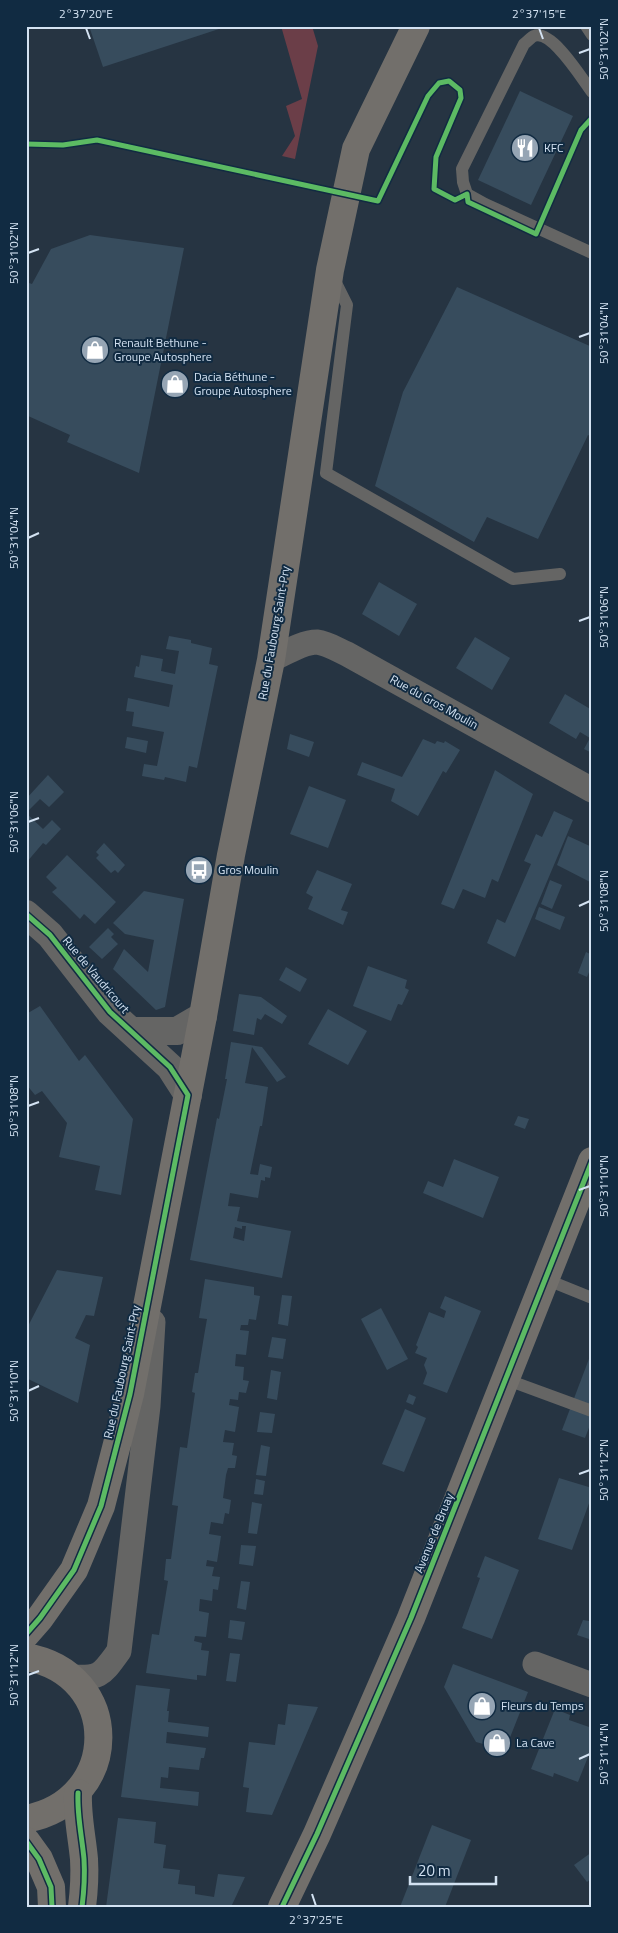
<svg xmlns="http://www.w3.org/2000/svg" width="618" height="1933" font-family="'Titillium Web',sans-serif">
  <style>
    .green { fill: #6b3e48 }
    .building { fill: #374c5d; fill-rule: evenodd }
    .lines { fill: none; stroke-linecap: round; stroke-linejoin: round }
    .service { stroke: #656564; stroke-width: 12 }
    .minor { stroke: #656564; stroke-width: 25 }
    .tertiary { stroke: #656564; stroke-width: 28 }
    .primary { stroke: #726f6b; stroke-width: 28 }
    .cycleway-casing { stroke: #112b42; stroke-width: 8 }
    .cycleway { stroke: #5cba63; stroke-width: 5 }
    .ticks { fill: none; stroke: #d3e2f2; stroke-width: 2 }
    .labels { text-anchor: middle; stroke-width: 4; stroke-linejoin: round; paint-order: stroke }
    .poi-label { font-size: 12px; fill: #d3e2f2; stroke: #112b42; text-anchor: start }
    .street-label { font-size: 12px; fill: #d3e2f2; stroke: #112b42 }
    .neatline { fill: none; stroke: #d3e2f2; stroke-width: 2 }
    .ticks-label { font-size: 12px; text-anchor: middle; fill: #d3e2f2 }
  </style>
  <rect width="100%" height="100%" fill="#263442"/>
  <path class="green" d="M281,26H312L318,46L295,159L282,156L295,136L286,106L302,99Z"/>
  <g class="building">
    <path d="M89,26H225V27L103,67Z"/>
    <path d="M520,91L573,116L531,205L478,180Z"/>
    <path d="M90,235L184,248L139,473L67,442L70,435L26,415V282L32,284L51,249Z"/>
    <path d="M457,287L592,347V437L588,435L538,539L487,517L474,542L375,486L403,392Z"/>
    <path d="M379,582L417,604L399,636L362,614Z"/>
    <path d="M169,636L191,640V643L212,648L209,664L218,666L197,768L189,766L186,782L165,777L164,780L142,776L144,764L157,766L164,732L132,726L134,712L126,711L128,698L169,707L173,685L134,677L136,666L139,667L141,655L163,659L161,671L175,674L179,651L166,649Z"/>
    <path d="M475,637L510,658L492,690L456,668Z"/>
    <path d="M565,694L592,710V753L584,749L590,738L580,732L576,739L549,723Z"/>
    <path d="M290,734L314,742L309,757L287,749Z"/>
    <path d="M127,737L148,741L146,753L125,748Z"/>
    <path d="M423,739L435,744L437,741L444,743L445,741L460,750L446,773L443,771L418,816L391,801L395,789L357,775L362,762L402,777Z"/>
    <path d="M495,770L533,794L498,882L492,879L485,898L463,889L454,909L441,904Z"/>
    <path d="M48,775L64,792L49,807L40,799L26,813L43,829L52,820L61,829L46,845L43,843L26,863V799Z"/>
    <path d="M309,786L346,800L328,848L290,834Z"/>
    <path d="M554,811L573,820L515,957L487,943L497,919L505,923L531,864L524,861L536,834L542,837Z"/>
    <path d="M568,836L592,847V883L557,865Z"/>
    <path d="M104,843L125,865L118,873L115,870L111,873L96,858L99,855L96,852Z"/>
    <path d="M67,855L116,902L95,924L84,914L80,919L66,905L52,892L57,888L46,877Z"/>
    <path d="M317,870L352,884L341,910L348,912L343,925L308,909L313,897L306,893Z"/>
    <path d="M550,880L562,885L552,909L541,904Z"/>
    <path d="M144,891L184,899L165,1007L156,1010L113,969L124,949L148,972L154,940L125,934L113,923Z"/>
    <path d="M539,907L565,917L560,930L535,919Z"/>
    <path d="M108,928L114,934L111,937L118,944L102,959L89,947Z"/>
    <path d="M586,952L592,955V965L587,977L578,973Z"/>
    <path d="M368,966L407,980L405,988L409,990L402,1005L398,1004L391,1021L353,1006Z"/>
    <path d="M286,967L307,979L300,992L279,980Z"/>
    <path d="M239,994L261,997L287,1016L282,1024L265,1014L261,1020L257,1018L254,1035L233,1031Z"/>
    <path d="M40,1006L79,1061L85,1055L133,1119L121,1195L95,1190L100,1166L59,1157L67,1123L42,1091L35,1095L26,1084V1010L28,1013Z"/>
    <path d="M328,1009L367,1031L348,1065L308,1044Z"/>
    <path d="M231,1042L262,1047L286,1077L277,1082L252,1047L245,1083L268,1087L262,1126H260L250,1174L258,1175L260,1164L272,1167L270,1178L265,1177V1181L261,1180L258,1198L230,1193L228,1206L240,1207L237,1221L291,1231L282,1278L190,1260L217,1118L219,1119L227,1079H225ZM242,1226H246L244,1241L233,1238L235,1227L242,1229Z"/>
    <path d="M518,1116L529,1119L525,1129L514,1125Z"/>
    <path d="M454,1159L499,1177L483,1218L423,1193L428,1181L443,1187Z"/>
    <path d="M57,1270L103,1277L94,1316L86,1315L75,1338L90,1345L78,1403L26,1378V1330Z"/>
    <path d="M205,1279L254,1287V1295L260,1296L256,1320L249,1319L248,1325H241L240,1330L249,1331L246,1355L236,1354L235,1366L244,1367L243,1380L249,1381L246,1393L239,1392L238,1400L230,1399L229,1405L239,1407L235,1432L225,1430L223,1442L234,1443L232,1455L237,1456L235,1468H228L226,1475L223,1498L231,1500L229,1514L225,1513L223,1524L211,1522L209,1534L221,1536L217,1562L207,1560L206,1566L214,1567L212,1576L220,1577L218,1590L213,1589L212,1601L200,1599L199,1611L209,1613L206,1637L195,1636L194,1641L202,1643L201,1650L209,1651L206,1676L197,1675V1680L146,1673L152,1634L159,1635L168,1581L164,1580L166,1559H171L178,1506L172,1505L180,1447L187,1448L195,1393L192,1392L195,1373H198L204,1336L207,1319L199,1318Z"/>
    <path d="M282,1295L292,1296L288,1326L278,1324Z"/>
    <path d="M445,1296L481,1311L447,1393L423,1384L427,1373L424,1365L427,1358L415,1353L418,1347L416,1345L429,1312L444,1318L446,1311L440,1308Z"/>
    <path d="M381,1308L408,1359L387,1370L361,1319Z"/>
    <path d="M272,1337L286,1339L283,1359L268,1357Z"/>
    <path d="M592,1351V1420L585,1438L562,1430Z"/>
    <path d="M271,1370L281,1372L277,1400L267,1398Z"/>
    <path d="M409,1394L416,1397L413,1405L406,1402Z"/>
    <path d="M405,1409L426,1418L404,1472L382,1464Z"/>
    <path d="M260,1412L275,1414L272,1433L257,1432Z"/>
    <path d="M261,1445L270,1447L266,1476L256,1475Z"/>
    <path d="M559,1478L592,1488V1495L572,1550L538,1539Z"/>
    <path d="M256,1479L265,1481L263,1495L254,1494Z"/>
    <path d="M252,1502L262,1504L257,1534L248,1533Z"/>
    <path d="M241,1545L256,1546L253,1566L239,1564Z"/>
    <path d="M485,1556L519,1570L492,1639L462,1628L480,1578L477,1577Z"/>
    <path d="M241,1581L250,1582L246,1610L237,1608Z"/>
    <path d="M592,1616V1640L577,1635L583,1620L589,1621Z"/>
    <path d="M230,1620L245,1622L242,1640L228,1638Z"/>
    <path d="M230,1653L240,1654L236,1682L226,1681Z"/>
    <path d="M453,1664L528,1692L505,1750L476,1742L444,1687Z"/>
    <path d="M136,1685L170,1689L167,1711H169L168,1722L209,1727L208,1737L167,1732L166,1743L206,1748L204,1758H201L199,1770L169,1767L168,1778L161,1777L160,1788L199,1792L198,1806L121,1797Z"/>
    <path d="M288,1704L318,1707L272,1815L246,1812L249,1788L243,1787L249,1742L275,1745L278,1724L285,1725Z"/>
    <path d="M555,1709L570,1715L569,1720L592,1728V1747L578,1782L554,1773L553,1777L531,1769Z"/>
    <path d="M118,1818L156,1822L154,1843L166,1845L163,1868L180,1870L178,1884L195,1886V1894L214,1897L218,1874L245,1877L231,1907H106Z"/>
    <path d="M432,1825L471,1840L445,1907H400Z"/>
    <path d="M592,1852V1878L587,1882L574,1865Z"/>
  </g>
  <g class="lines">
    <g class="service">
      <path d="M586,26L592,35"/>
      <path d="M592,92C582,79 552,29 534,36C531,37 527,42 524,44L462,169L463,182L467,194L485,204L592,253"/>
      <path d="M333,277L347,305L326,473L513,579L560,574"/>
      <path d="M545,1279L592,1298"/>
      <path d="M505,1379L592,1411"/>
    </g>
    <g class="minor">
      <path d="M271,660C284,654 302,642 317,642C327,643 338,650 347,654L592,790"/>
      <path d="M535,1664L592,1685"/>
      <path d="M71,1677C101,1679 102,1674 119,1651L148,1406L153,1322"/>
    </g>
    <g class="tertiary">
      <path d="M26,914L50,935L110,1012L170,1067L188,1095"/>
      <path d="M132,1031H177L203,1016"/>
    </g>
    <g class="primary">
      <path d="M26,1634L40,1618L74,1570L101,1506L130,1394L203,1016L231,855L271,660L330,270L356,149L416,26"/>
      <path d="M26,1657C123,1674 122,1801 26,1819"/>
      <path d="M78,1793C77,1816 82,1837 84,1859C85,1875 84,1891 82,1907"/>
      <path d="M26,1841L39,1859L51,1887L52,1907"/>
      <path d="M282,1907L317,1834L411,1618L592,1161"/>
    </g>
    <defs>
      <g id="cycleway">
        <path d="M26,144L63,145L97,140L378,201L428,96L439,83L449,81L460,90L461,98L436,157L434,189L455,200L467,194L468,202L536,234L581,130L592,118"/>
        <path d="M26,914L50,935L110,1012L170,1067L188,1095L130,1394L101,1506L74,1570L40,1618L26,1634"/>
        <path d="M78,1793C77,1816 82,1837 84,1859C85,1875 84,1891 82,1907"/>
        <path d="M26,1841L39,1859L51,1887L52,1907"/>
        <path d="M282,1907L317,1834L411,1618L592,1161"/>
      </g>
    </defs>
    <use href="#cycleway" class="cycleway-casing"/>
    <use href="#cycleway" class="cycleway"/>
  </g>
  <path class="ticks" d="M86,28L90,39M539,28L543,39M579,53L590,49M28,253L39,249M579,337L590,333M28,538L39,533M579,621L590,617M28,822L39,818M579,906L590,901M28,1106L39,1102M579,1190L590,1186M28,1391L39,1386M579,1474L590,1470M28,1675L39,1671M579,1759L590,1754M312,1894L316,1906"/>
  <defs>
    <symbol id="restaurant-disc" viewBox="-11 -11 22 22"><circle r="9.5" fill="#96a5b4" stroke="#112b42"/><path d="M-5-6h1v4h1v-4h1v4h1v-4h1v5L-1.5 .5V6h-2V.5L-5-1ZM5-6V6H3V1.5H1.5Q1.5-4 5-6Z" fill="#fff"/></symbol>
    <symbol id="shop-disc" viewBox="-11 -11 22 22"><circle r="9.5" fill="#96a5b4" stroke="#112b42"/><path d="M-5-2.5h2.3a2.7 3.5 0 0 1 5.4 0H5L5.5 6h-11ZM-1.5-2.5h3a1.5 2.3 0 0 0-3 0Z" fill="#fff"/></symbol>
    <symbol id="bus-disc" viewBox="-11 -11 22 22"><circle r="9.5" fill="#96a5b4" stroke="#112b42"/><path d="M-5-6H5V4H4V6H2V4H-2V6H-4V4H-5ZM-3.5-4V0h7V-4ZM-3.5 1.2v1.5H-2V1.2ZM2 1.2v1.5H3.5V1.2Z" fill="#fff"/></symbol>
  </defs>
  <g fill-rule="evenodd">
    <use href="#restaurant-disc" x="509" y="132" width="32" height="32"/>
    <use href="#shop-disc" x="79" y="334" width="32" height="32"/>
    <use href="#shop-disc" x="159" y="368" width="32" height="32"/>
    <use href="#bus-disc" x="183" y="854" width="32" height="32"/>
    <use href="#shop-disc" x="466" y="1690" width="32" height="32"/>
    <use href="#shop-disc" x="481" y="1727" width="32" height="32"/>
  </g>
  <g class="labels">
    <g class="poi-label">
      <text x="544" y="152">KFC</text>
      <text x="114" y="347">Renault Bethune -<tspan x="114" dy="14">Groupe Autosphere</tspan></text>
      <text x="194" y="381">Dacia Béthune -<tspan x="194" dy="14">Groupe Autosphere</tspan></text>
      <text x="218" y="874">Gros Moulin</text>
      <text x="501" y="1710">Fleurs du Temps</text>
      <text x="516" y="1747">La Cave</text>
    </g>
    <g class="street-label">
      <text transform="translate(274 633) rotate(-80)" y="4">Rue du Faubourg Saint-Pry</text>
      <text transform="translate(434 702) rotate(29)" y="4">Rue du Gros Moulin</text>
      <text transform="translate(96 975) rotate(50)" y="4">Rue de Vaudricourt</text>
      <text transform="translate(122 1372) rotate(-78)" y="4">Rue du Faubourg Saint-Pry</text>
      <text transform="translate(434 1533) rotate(-68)" y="4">Avenue de Bruay</text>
    </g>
  </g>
  <rect width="618" height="1933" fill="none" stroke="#112b42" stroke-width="55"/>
  <path d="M410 1876v8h86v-8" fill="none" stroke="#d3e2f2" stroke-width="2.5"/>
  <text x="418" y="1876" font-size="15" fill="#d3e2f2" stroke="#112b42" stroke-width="4" paint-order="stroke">20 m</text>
  <rect x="28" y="28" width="562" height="1878" class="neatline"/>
  <g class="ticks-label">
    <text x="86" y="18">2°37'20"E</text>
    <text x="539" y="18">2°37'15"E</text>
    <text transform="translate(604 49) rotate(-90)" y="4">50°31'02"N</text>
    <text transform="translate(14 253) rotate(-90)" y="4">50°31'02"N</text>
    <text transform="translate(604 333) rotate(-90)" y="4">50°31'04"N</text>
    <text transform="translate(14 538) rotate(-90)" y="4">50°31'04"N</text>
    <text transform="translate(604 617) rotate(-90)" y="4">50°31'06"N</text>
    <text transform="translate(14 822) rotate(-90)" y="4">50°31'06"N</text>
    <text transform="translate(604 901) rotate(-90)" y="4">50°31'08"N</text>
    <text transform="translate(14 1106) rotate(-90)" y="4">50°31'08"N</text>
    <text transform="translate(604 1186) rotate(-90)" y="4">50°31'10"N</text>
    <text transform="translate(14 1391) rotate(-90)" y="4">50°31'10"N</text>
    <text transform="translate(604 1470) rotate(-90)" y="4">50°31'12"N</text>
    <text transform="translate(14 1675) rotate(-90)" y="4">50°31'12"N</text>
    <text transform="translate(604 1754) rotate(-90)" y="4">50°31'14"N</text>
    <text x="316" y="1924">2°37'25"E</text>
  </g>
</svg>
